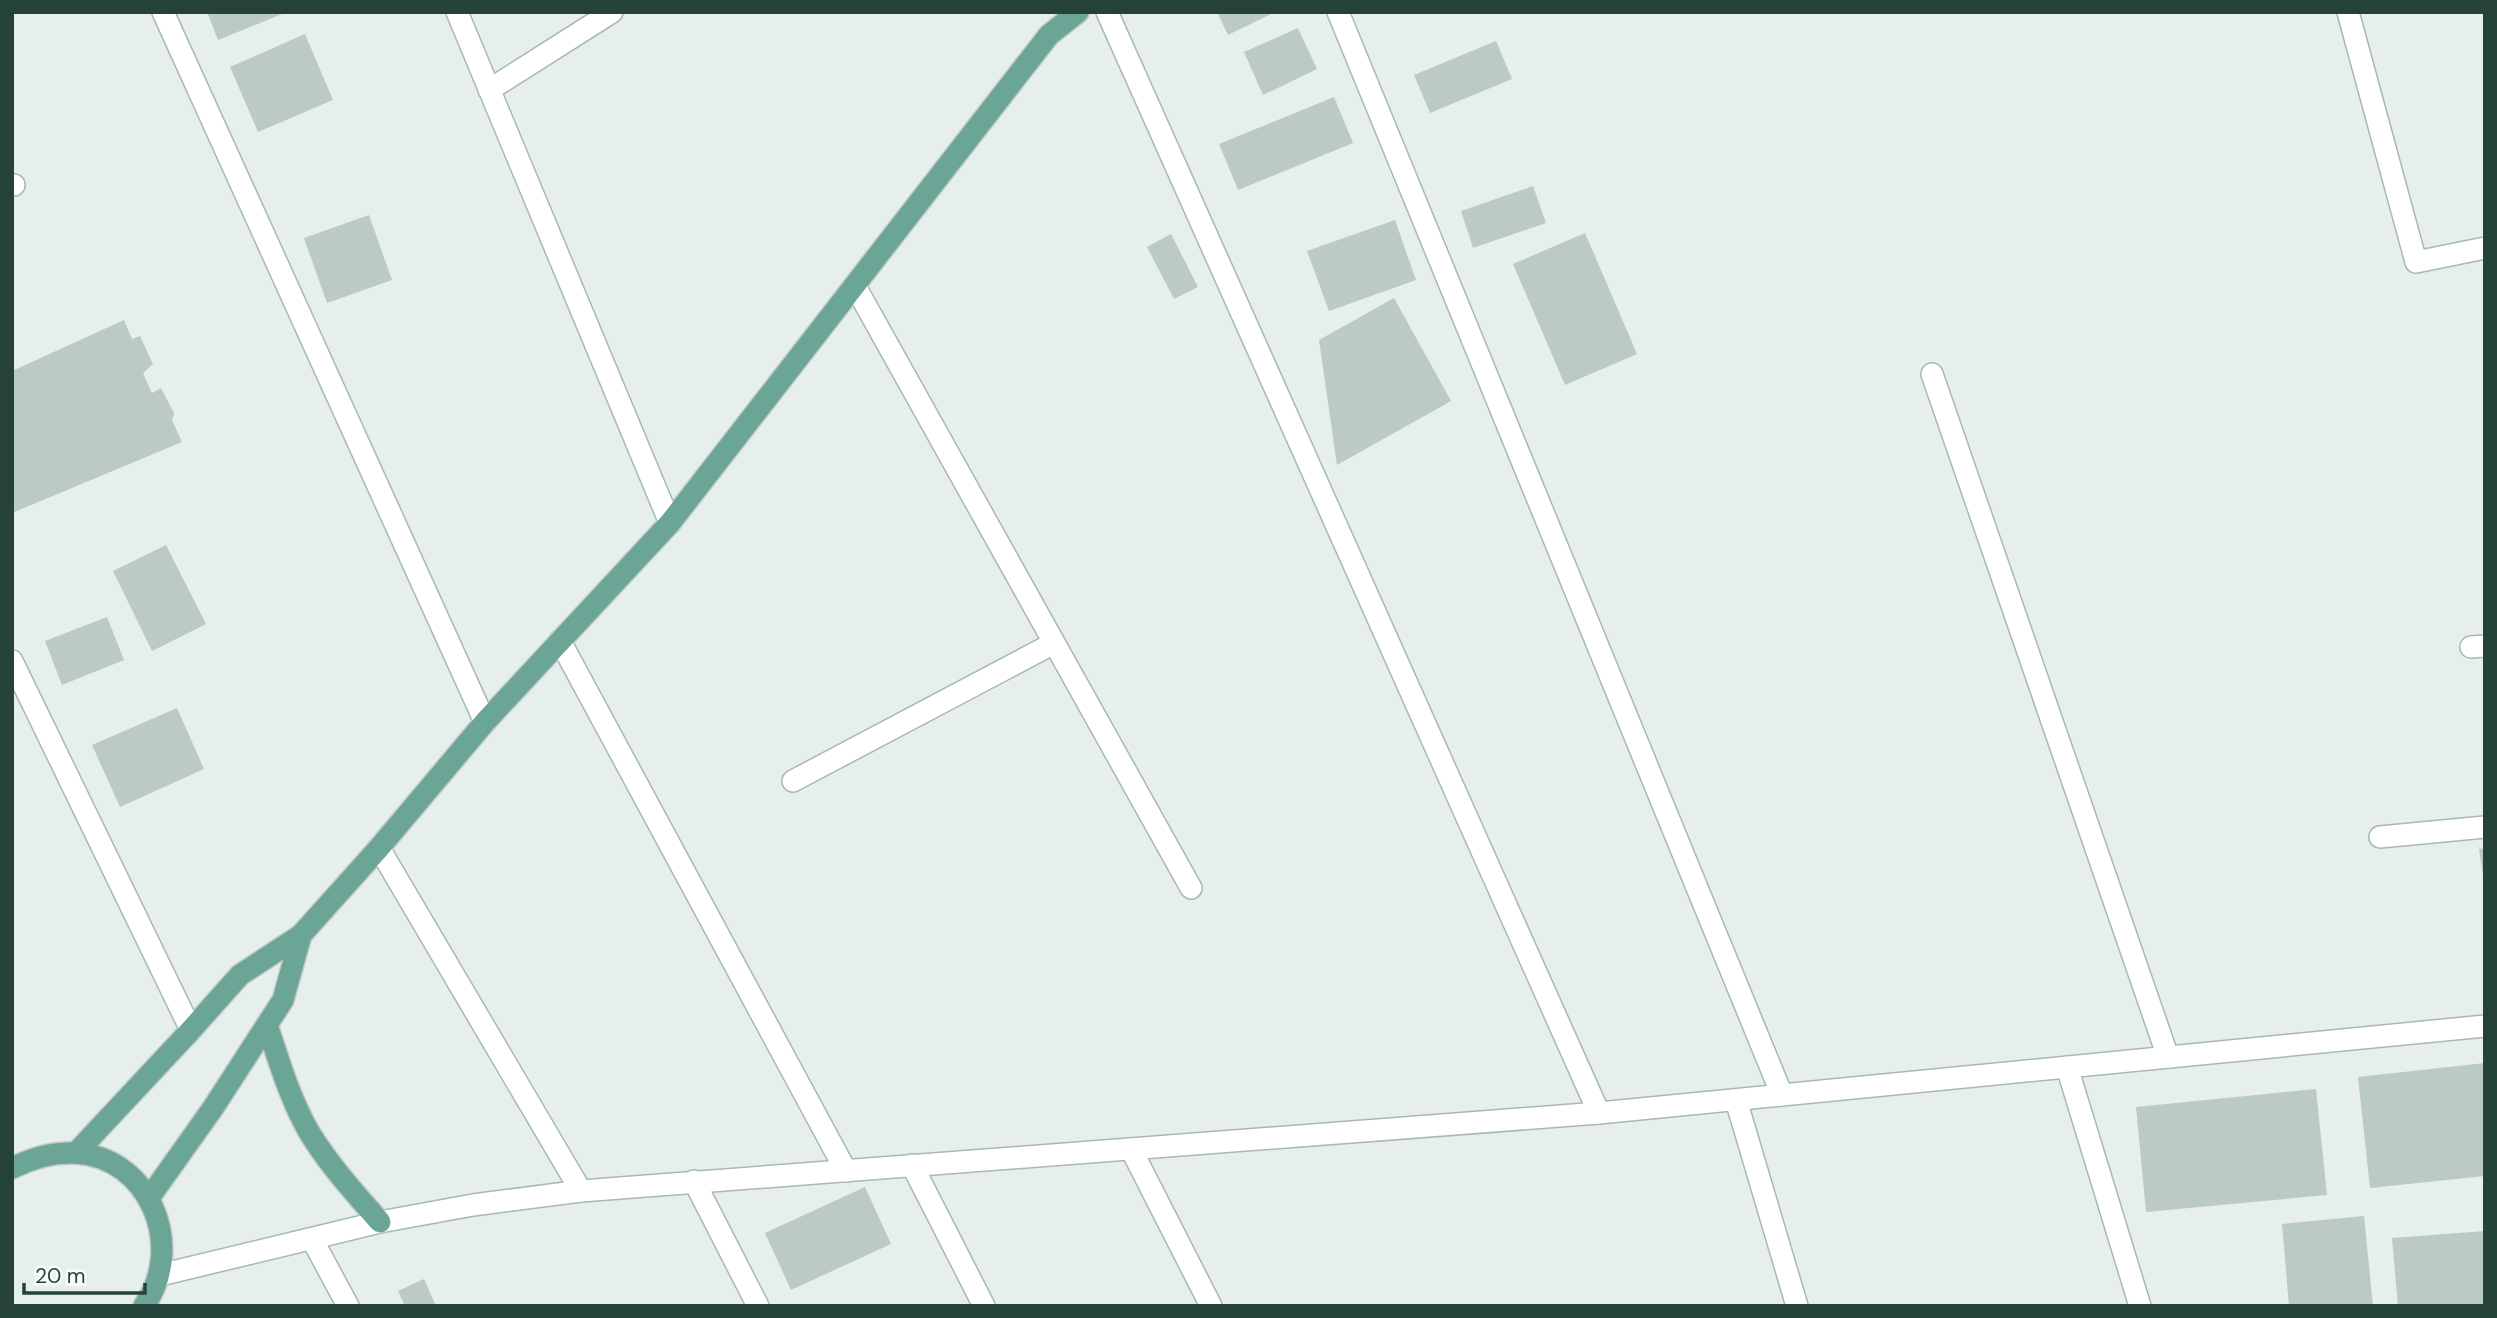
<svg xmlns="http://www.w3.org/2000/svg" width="2497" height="1318" font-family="'DM Sans',sans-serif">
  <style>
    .building { fill: #bbcac4 }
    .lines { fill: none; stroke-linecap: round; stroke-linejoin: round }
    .minor-casing { stroke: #a8b8b2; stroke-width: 24 }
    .major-casing { stroke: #c2cac8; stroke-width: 24 }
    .minor { stroke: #fff; stroke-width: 21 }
    .major { stroke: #6aa596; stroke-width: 21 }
  </style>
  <rect width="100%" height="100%" fill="#e6efeb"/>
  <g class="building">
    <path d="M207,12H287L218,40Z"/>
    <path d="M1217,12H1275L1228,35Z"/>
    <path d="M1298,28L1317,69L1263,95L1244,52Z"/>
    <path d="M305,34L333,100L258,132L230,67Z"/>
    <path d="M1496,41L1512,79L1430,113L1414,75Z"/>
    <path d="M1334,97L1353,143L1238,190L1219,144Z"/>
    <path d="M1533,186L1546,223L1473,248L1461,211Z"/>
    <path d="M369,215L392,280L327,303L304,238Z"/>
    <path d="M1395,220L1416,280L1329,311L1307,251Z"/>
    <path d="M1585,233L1637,354L1565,385L1513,264Z"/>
    <path d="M1171,234L1198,287L1174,299L1147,247Z"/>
    <path d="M1394,298L1451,401L1337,465L1319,340Z"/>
    <path d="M124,320L132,339L140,336L153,364L143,373L152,393L161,388L174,413L172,420L182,442L12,513V371Z"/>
    <path d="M166,545L206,624L152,651L113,571Z"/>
    <path d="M107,617L124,660L62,685L45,641Z"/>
    <path d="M177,708L204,769L120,807L92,745Z"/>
    <path d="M2485,848V876H2483L2479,849Z"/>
    <path d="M2485,1063V1176L2370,1188L2358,1077Z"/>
    <path d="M2316,1089L2327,1195L2146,1212L2136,1107Z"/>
    <path d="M865,1187L891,1244L791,1290L765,1233Z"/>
    <path d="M2364,1216L2373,1306H2289L2282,1224Z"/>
    <path d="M2485,1231V1306H2398L2392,1238Z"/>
    <path d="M424,1279L436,1306H405L398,1291Z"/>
  </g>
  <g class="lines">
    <defs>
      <g id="minor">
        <path d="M163,12L485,722"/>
        <path d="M457,12L670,523"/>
        <path d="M1107,12L1599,1113"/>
        <path d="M1338,12L1782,1095"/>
        <path d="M2348,12L2416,262L2485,248"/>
        <path d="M489,90L612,12"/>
        <path d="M12,185H14"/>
        <path d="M855,286L1191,888"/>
        <path d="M1932,374L2168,1057"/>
        <path d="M560,641L846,1171"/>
        <path d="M2471,647L2485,646"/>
        <path d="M12,661L191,1030"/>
        <path d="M793,781L1054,643"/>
        <path d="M2380,837L2485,827"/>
        <path d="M379,848L581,1191"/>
        <path d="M2067,1067L2140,1306"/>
        <path d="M1736,1100L1797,1306"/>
        <path d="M1131,1149L1211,1306"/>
        <path d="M912,1165L984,1306"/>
        <path d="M694,1181L758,1306"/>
        <path d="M312,1239L348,1306"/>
        <path d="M160,1275L380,1222L473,1205L581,1191L1599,1113L2485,1026"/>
      </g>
      <g id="major">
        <path d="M267,1025C279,1061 290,1099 309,1132C329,1165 355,1193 380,1222"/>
        <path d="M76,1153L191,1030L240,975L301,935L379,848L485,722L670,523L1049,35L1078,12"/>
        <path d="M12,1168C32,1158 52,1152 74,1153C150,1156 186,1247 144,1306"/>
        <path d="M149,1198L213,1108L283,1000L301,935"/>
      </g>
    </defs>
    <use href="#minor" class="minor-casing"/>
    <use href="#major" class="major-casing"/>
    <use href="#minor" class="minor"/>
    <use href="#major" class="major"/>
  </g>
  <rect width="2497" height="1318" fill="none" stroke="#24423a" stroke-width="28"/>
  <path d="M24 1283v10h121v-10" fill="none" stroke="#24423a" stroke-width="3.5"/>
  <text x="35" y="1283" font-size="21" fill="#24423a" stroke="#f7fbf9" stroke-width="5" paint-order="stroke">20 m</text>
</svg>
